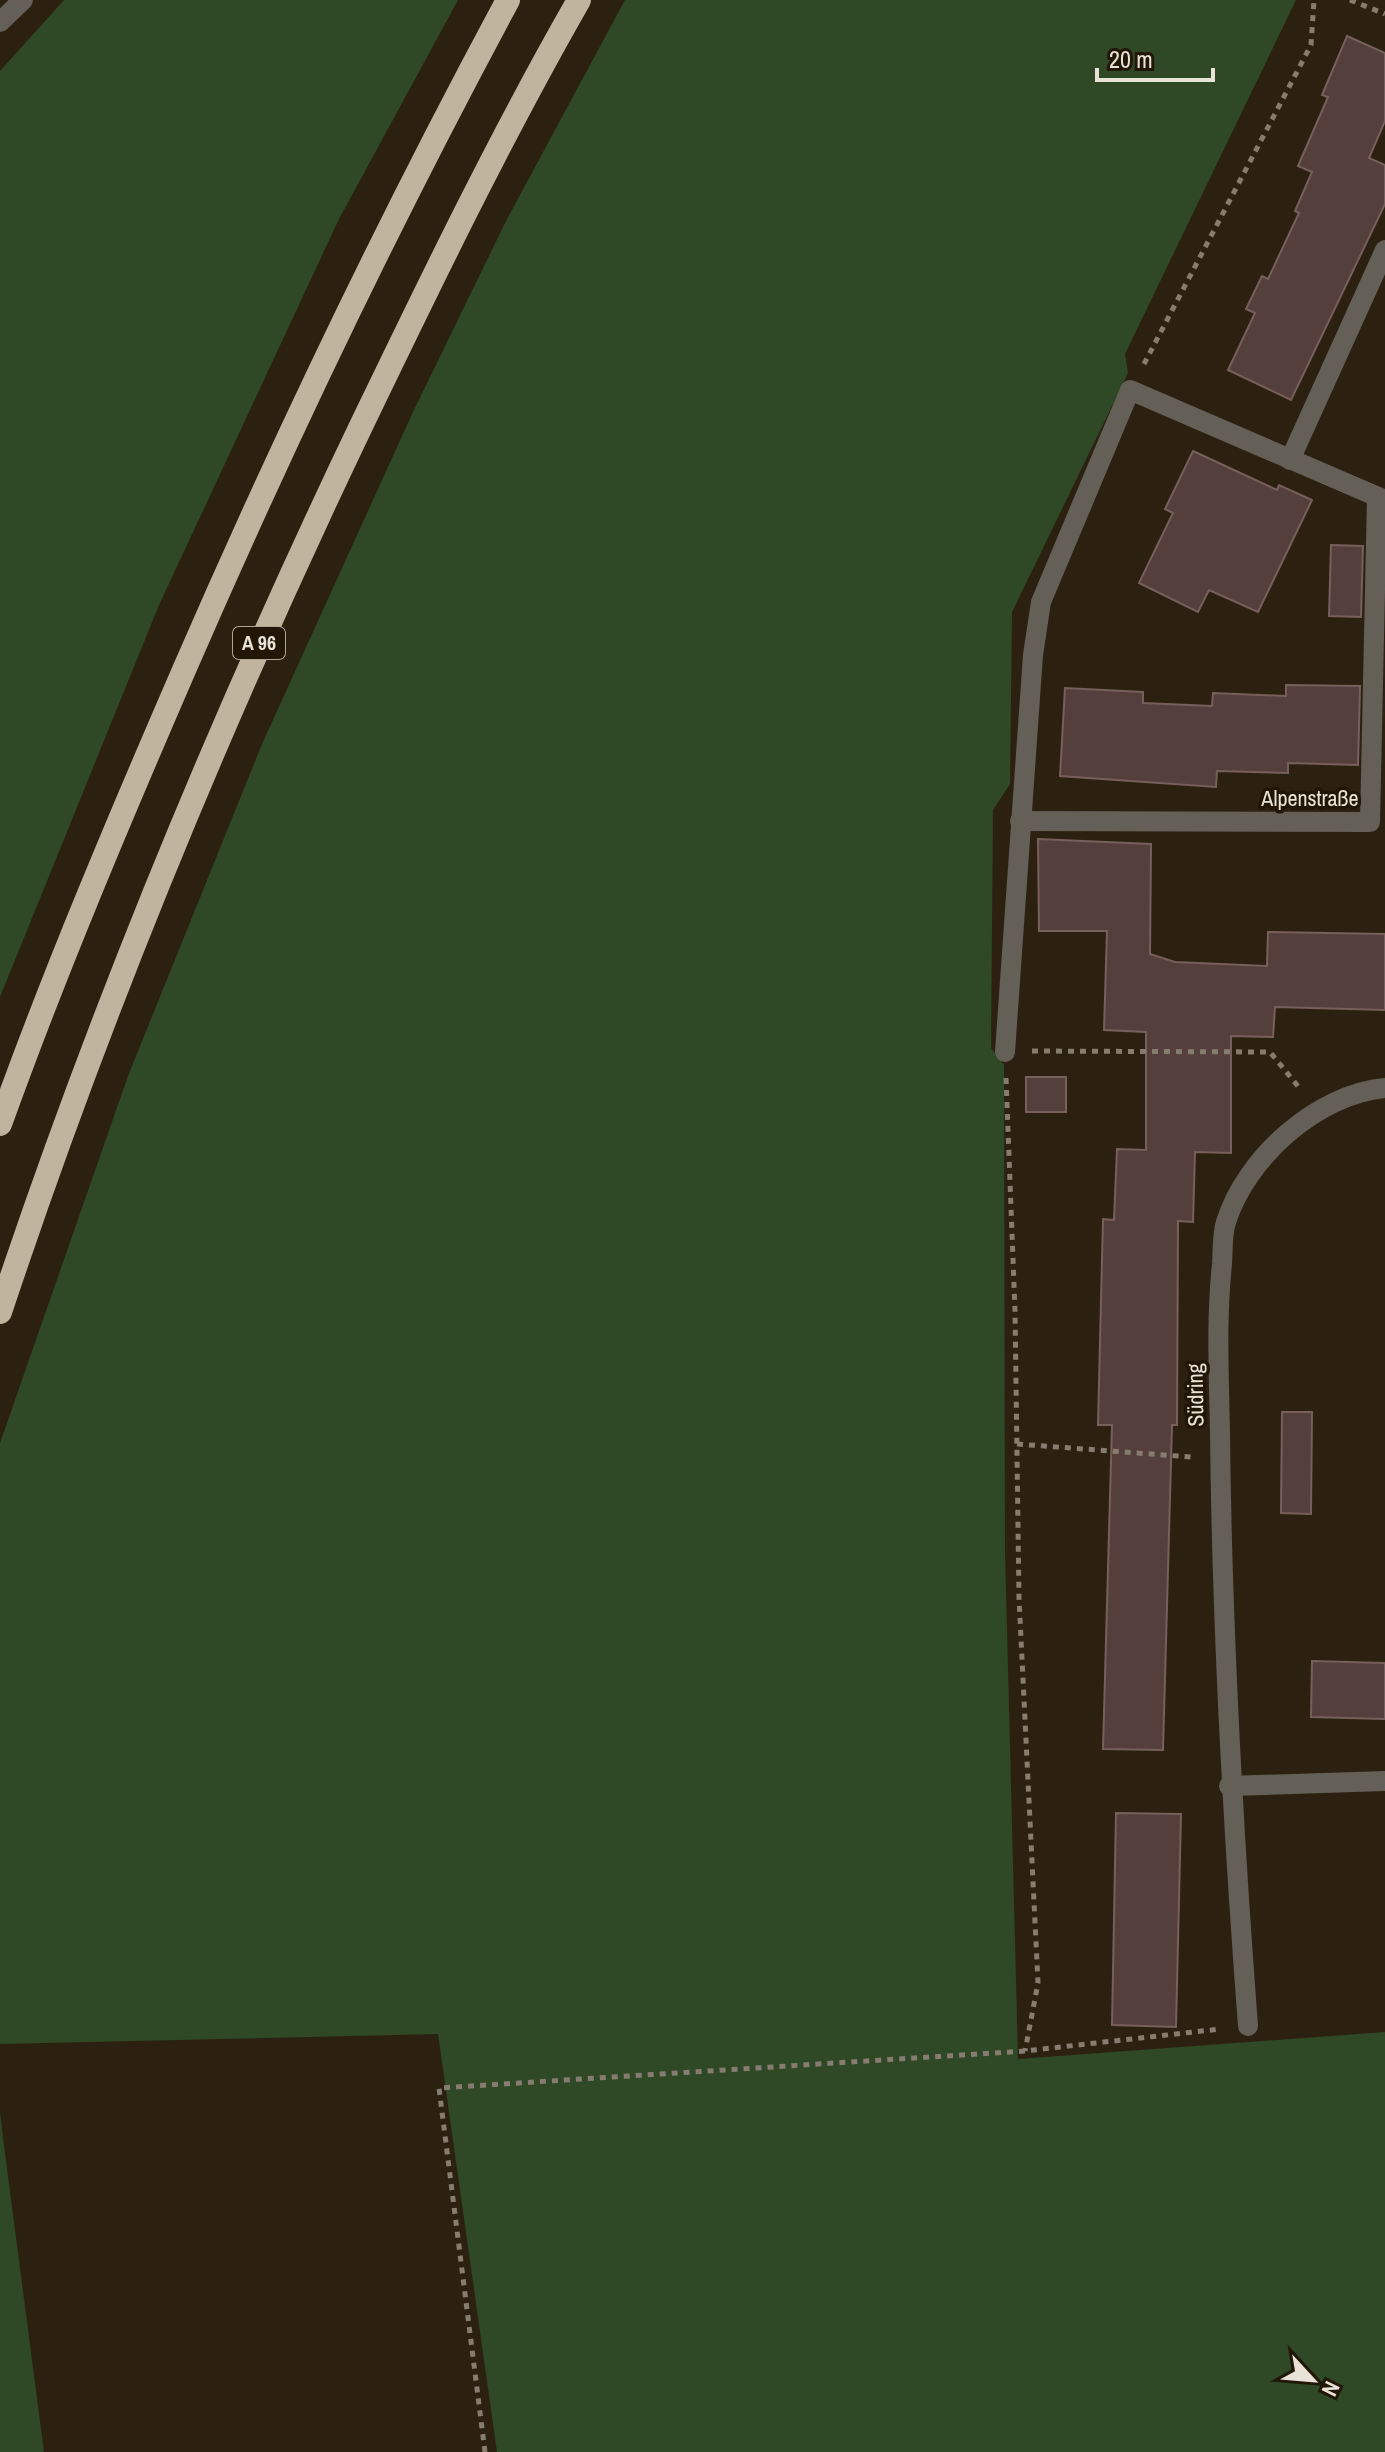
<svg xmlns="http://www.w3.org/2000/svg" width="1385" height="2452" font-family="'Archivo Narrow',sans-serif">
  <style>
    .green { fill: #2f4825 }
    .building { fill: #553f3c; stroke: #775f5c; stroke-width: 2 }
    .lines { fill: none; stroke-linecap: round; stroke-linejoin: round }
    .path { stroke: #867d70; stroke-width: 5; stroke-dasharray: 6 6; stroke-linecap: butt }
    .minor { stroke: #645f57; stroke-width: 20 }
    .tertiary { stroke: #645f57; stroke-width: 20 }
    .motorway { stroke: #c0b49f; stroke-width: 24 }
    .labels { text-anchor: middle; stroke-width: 7; stroke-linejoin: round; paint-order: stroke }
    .shield { fill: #221707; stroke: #ada599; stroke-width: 2 }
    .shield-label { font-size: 20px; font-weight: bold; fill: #e9e2d7 }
    .street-label { font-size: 22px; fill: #e9e2d7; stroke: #221707 }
  </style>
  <rect width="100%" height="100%" fill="#2c2111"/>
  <g class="green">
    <path d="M64,0H458L339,219L159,605L0,997V71Z"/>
    <path d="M625,0H1296L1125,354L1128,373L1012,612L1010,784L993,810L991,1048L1004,1065L1005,1552L1018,2059L1385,2032V2452H497L438,2034L0,2044V1443L128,1076L262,744L413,412L506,221Z"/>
    <path d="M0,2112L3,2138L44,2452H0Z"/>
  </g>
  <g class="building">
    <path d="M1347,36L1385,53V121L1369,158L1385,165V204L1291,400L1228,370L1255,313L1246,309L1262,276L1268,279L1299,213L1295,211L1312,172L1298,166L1328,97L1322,95Z"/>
    <path d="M1193,451L1277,490L1279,485L1312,500L1258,612L1209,590L1198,612L1139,583L1173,513L1165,509Z"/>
    <path d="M1331,545L1363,546L1361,617L1329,616Z"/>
    <path d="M1286,685L1360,686L1358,765L1288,763V773L1217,771L1216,787L1060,776L1065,688L1143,692V703L1212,706L1213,693L1286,696Z"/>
    <path d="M1038,839L1151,844L1150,954L1175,962L1267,966L1268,932L1385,934V1010L1275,1007L1273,1037L1231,1036V1153L1195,1152L1193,1222L1178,1221L1177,1425H1172L1163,1750L1103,1749L1112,1425H1098L1103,1219L1114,1220L1117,1149L1146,1150V1032L1104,1030L1107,931H1039Z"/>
    <rect x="1026" y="1077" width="40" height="35"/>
    <path d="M1282,1412H1312L1311,1514L1281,1513Z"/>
    <path d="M1312,1661L1385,1663V1719L1311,1717Z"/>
    <path d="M1116,1813L1181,1814L1176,2027L1112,2025Z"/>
  </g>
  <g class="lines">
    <g class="path">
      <path d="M1350,0L1385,14"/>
      <path d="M1144,364L1311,45L1314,0"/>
      <path d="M1032,1051L1270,1052L1301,1090"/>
      <path d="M1006,1078L1015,1311L1019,1598L1038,1983L1025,2051"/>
      <path d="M1017,1444L1191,1457"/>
      <path d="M485,2452L439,2088L1025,2051L1220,2029"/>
    </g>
    <g class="minor">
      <path d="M1290,460L1385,250"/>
      <path d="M1020,821L1370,822L1377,497"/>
      <path d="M1005,1052L1033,655L1041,602L1130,390L1385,500"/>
      <path d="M1229,1786L1385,1781"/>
      <path d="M1248,2026C1233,1828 1222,1631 1220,1433C1219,1376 1216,1320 1222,1264C1223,1250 1222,1234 1226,1222C1246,1158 1317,1094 1385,1088"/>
    </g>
    <path class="tertiary" d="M0,22L23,0"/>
    <g class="motorway">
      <path d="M0,1124C55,971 119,820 184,670C283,442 390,219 508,0"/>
      <path d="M0,1312C101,1008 224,712 362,424C431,281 500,138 579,0"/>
    </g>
  </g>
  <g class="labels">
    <rect class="shield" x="233" y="627" width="52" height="32" rx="6"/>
    <g class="shield-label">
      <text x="259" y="650">A 96</text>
    </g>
    <g class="street-label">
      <text x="1310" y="806">Alpenstraße</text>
      <text transform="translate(1195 1395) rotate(-91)" y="8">Südring</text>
    </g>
  </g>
  <g transform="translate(1313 2380) rotate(116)" stroke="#221707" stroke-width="6" paint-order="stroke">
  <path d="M0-6L14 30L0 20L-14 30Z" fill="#e9e2d7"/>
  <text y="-12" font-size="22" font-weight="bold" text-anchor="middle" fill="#e9e2d7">N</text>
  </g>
  <path d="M1097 68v12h116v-12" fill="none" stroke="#e9e2d7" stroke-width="4"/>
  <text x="1109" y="68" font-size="24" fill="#e9e2d7" stroke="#221707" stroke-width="6" paint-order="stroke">20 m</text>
</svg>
